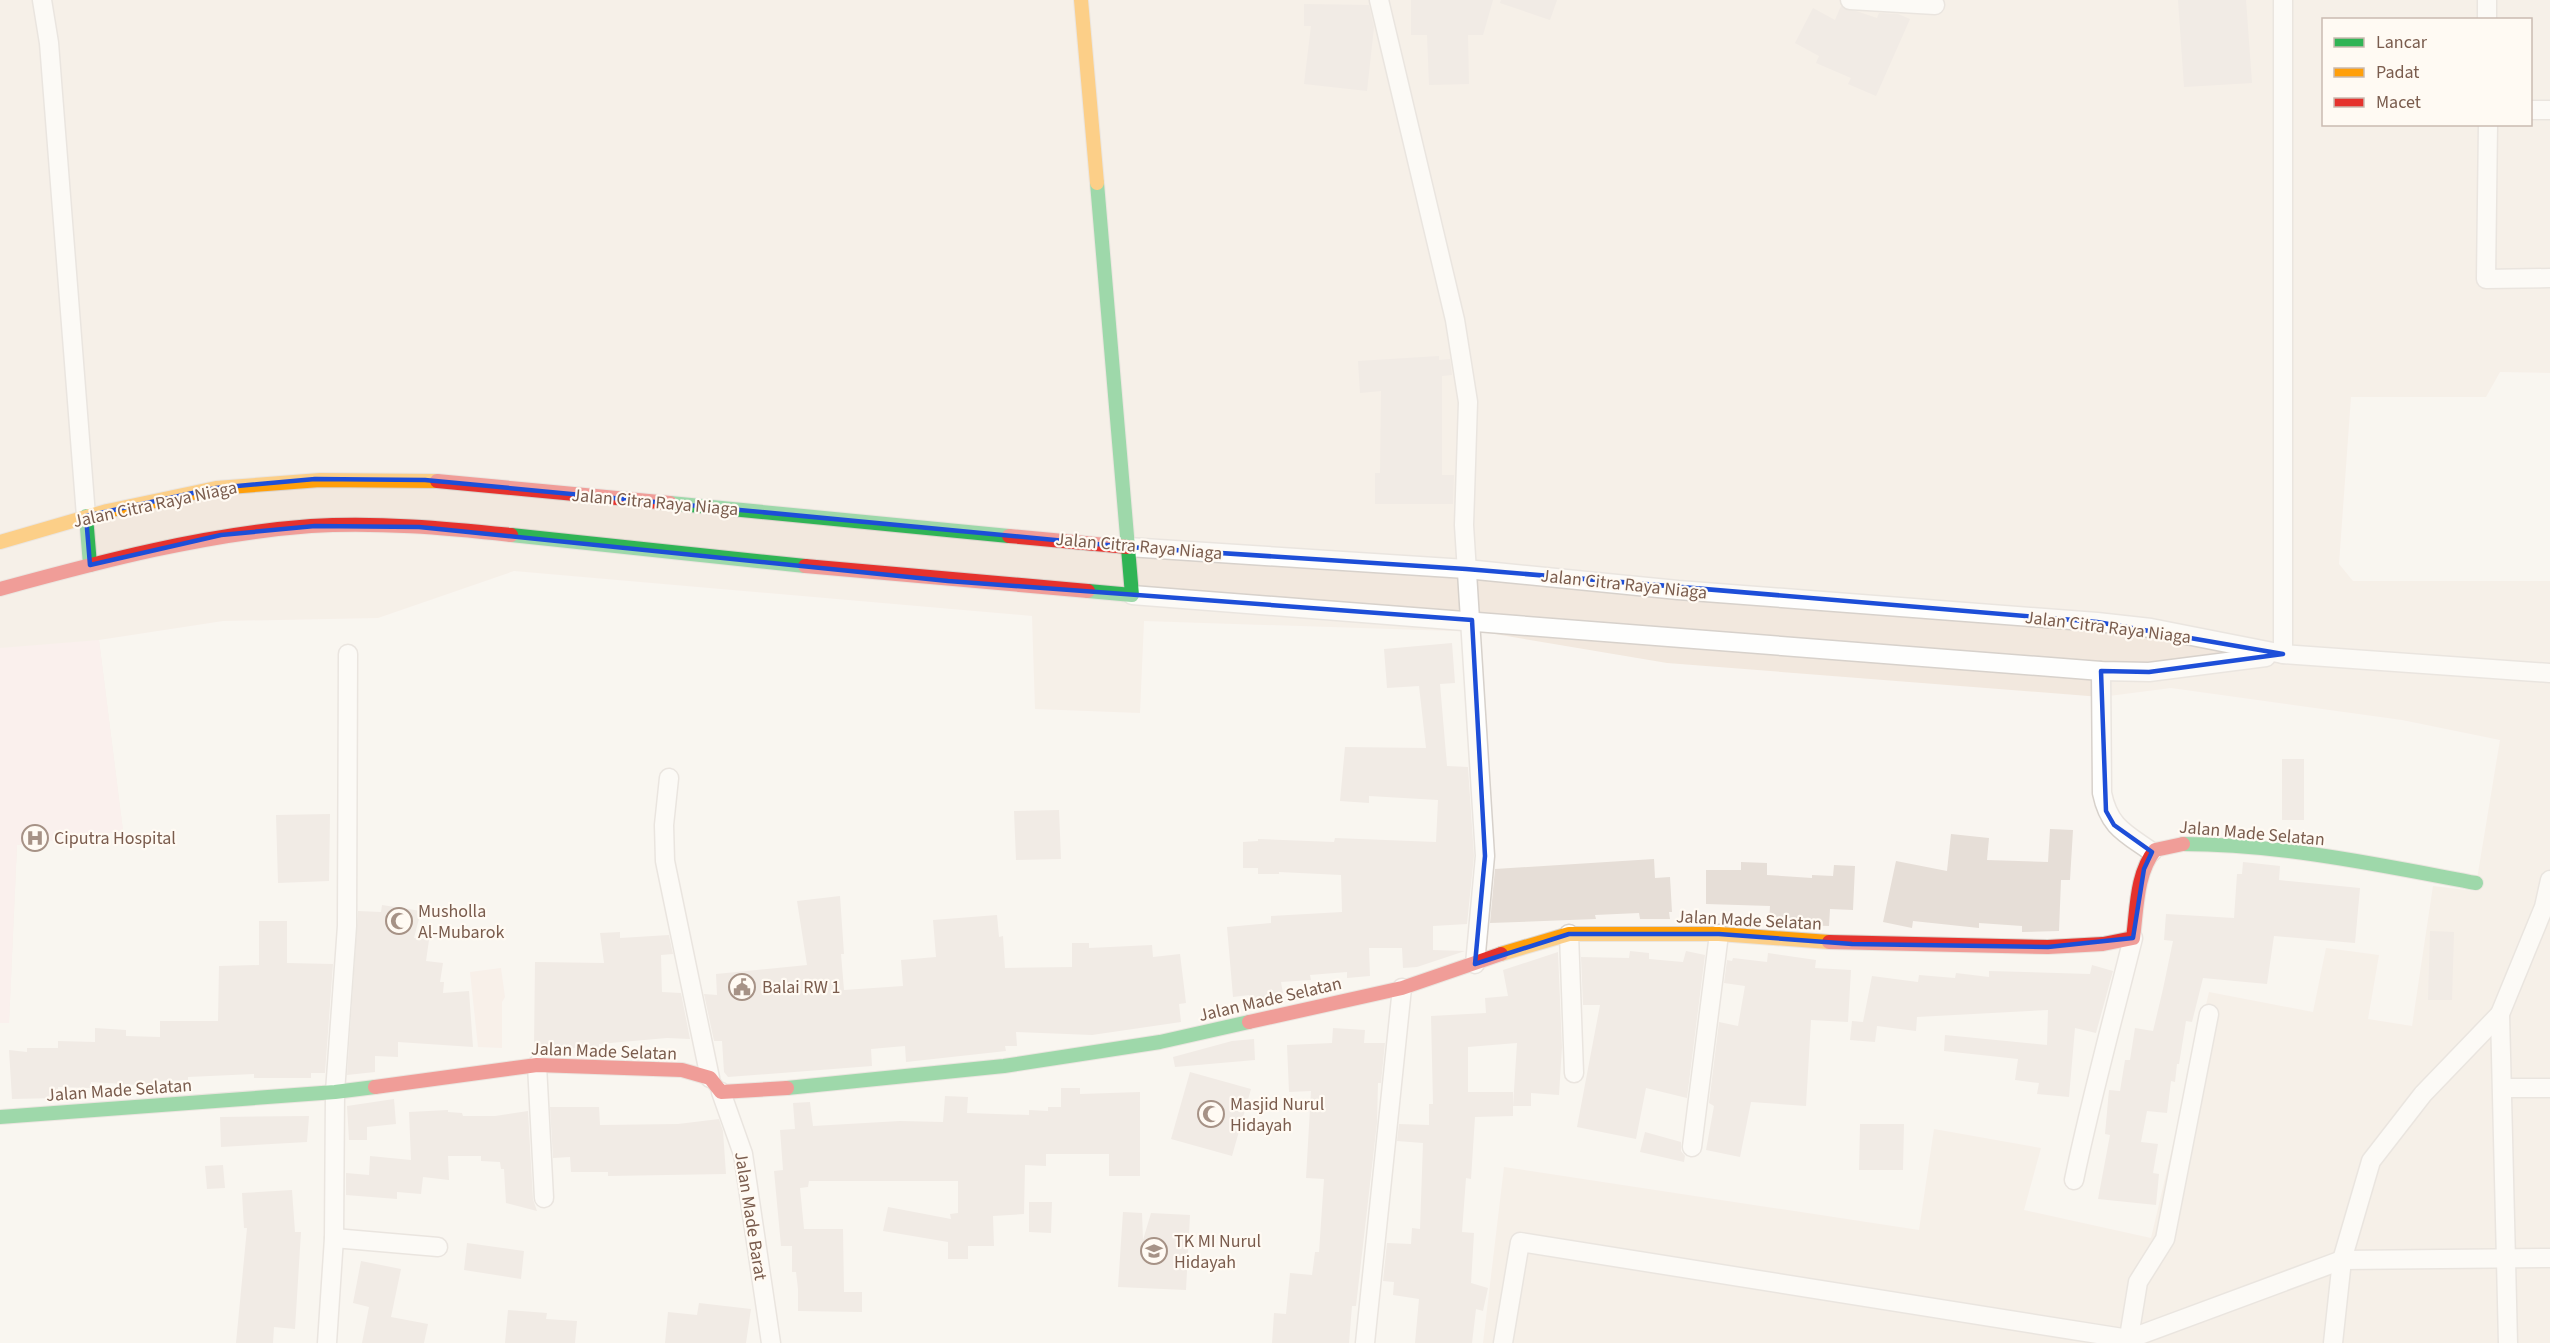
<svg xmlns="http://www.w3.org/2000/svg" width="2550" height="1343" font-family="'Source Sans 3',sans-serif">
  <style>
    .residential { fill: #f2e8de; fill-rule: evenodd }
    .commercial { fill: #f6e8e1 }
    .medical { fill: #fae9e9 }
    .building { fill: #e6ded7 }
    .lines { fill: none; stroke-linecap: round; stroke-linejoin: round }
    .street-casing { stroke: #d7d1cb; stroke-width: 21 }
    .fast-casing { stroke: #d9d2cb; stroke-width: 16 }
    .slow-casing { stroke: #d9d2cb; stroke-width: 16 }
    .jam-casing { stroke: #d9d2cb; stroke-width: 16 }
    .street { stroke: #fefefd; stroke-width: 18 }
    .fast { stroke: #30b455; stroke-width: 14 }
    .slow { stroke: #ff9f0a; stroke-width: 14 }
    .jam { stroke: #e5322d; stroke-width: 14 }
    .marked { fill: none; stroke: #1d4ed8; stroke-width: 4.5; stroke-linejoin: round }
    .labels { text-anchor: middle; stroke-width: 4.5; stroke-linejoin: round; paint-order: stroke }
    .street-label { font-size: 18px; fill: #7a5c4d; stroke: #fffaf3 }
    .poi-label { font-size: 18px; fill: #7a5c4d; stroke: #fffaf3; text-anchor: start }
  </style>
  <rect width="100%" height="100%" fill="#f9f5f0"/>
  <path class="residential" d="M0,0H2550V373L2500,372L2486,397H2351L2339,564L2353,581H2550V1343H1483L1504,1167L1919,1230L1934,1129L2041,1148L2024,1210L2151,1238L2209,992L2313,1012L2326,948L2379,955L2368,1019L2412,1026L2433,886L2475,891L2500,740L2402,720L2171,688L2101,697L1667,663L1483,632L1144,621L1140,713L1035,709L1032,616L514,571L378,618L223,621L99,640L123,831L17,845L9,1023H0ZM2324,20H2530V124H2324Z"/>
  <path class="commercial" d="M501,968L505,997L502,1002V1048L478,1047L470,972Z"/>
  <path class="medical" d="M99,640L123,831L17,845L9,1023H0V648Z"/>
  <g class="building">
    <path d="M1411,0H1493L1483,35H1468L1469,84L1429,85L1427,35H1411Z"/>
    <path d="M1501,0H1557L1550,20L1500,3Z"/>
    <path d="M2178,0H2246L2252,83L2184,87Z"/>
    <path d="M1304,4L1369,5L1374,27L1367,91L1304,84L1311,26H1304Z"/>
    <path d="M1841,6L1877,18L1879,13L1898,14L1910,19L1876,96L1848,84L1851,78L1816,63L1819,56L1795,43L1813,8L1835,20Z"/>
    <path d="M1439,356V360L1450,359L1452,375L1442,376V475H1454L1453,504H1375V473H1380L1381,391L1360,393L1358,361Z"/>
    <path d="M1452,643L1455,683L1440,684L1447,766L1468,767L1474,856L1467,924L1433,926V950L1465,951L1417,967L1403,968L1402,948H1369L1370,976L1347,978V972L1310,975L1311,980L1281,982L1284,999L1251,1006L1249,995L1233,997L1227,927L1271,923V916L1342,912L1341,875L1279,872V874H1258V868H1243V842L1258,841V839L1334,842L1335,838L1436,842L1438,800L1369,796V803L1340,801L1345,747L1426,748L1419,686L1387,688L1384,649Z"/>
    <rect x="2282" y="759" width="22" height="61"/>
    <path d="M1059,810L1061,859L1016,860L1014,811Z"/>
    <path d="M330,814L329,881L278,883L276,815Z"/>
    <path d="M2050,829L2073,830L2070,880H2061L2059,931L2022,932V926L1979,923V928L1913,921L1912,928L1883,922L1896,861L1947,871L1951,834L1989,838L1987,860L2048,862Z"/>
    <path d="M1654,859L1655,878L1670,877L1672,912H1669L1670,919H1640L1639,913L1595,915L1596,919L1490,923L1495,869Z"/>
    <path d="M1741,862L1767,863V875L1812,878V875L1833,876L1834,865L1855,866L1853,910L1830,909L1829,926L1795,925L1769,923L1770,906L1706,904V870H1741Z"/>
    <path d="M2243,862L2280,866L2279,880L2360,888L2355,943L2274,936L2267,984L2203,978L2192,1022L2186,1021L2179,1064H2177L2175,1082L2171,1081L2167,1113L2147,1111L2141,1142L2158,1144L2153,1173L2159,1174L2156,1205L2098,1199L2110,1135L2105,1134L2109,1090L2120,1091L2125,1060H2130L2135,1028L2153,1031L2163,989L2173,941L2164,940L2166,914L2234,918L2237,874H2242Z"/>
    <path d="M840,896L844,954H841L844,990L903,986L901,960L936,957L933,920L997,915L999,937L1003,936L1005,968L1072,967V943H1089V948L1152,945L1153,957L1180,954L1186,1003L1179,1004L1181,1022L1092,1035L1016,1032L1017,1046H1005L1006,1051L906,1062L905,1046L871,1049L872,1066L728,1077L724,1072L722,1041H714L704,994L717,995L716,974L807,965L797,901Z"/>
    <path d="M382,905L421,911L414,938L429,940L426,961L443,963L440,982H444L443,993L469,991L473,1047L398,1042V1057L375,1056V1072L347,1075L358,911L381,912Z"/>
    <path d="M259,921H287V963L333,964L325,1073H311V1078H254V1074L188,1077V1080L156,1081L155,1086L91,1082V1088L58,1087V1098L12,1099L9,1050L27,1052V1048H58V1041L95,1042V1028L126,1030V1036L160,1037V1021H218L219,966L259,965Z"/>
    <path d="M2430,931L2454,932L2452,1000H2428Z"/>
    <path d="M620,932V938L669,935L673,954L661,955L662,992L681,993L690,1039L667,1038L599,1044V1052L579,1051V1048L534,1047L535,962L604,963L600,933Z"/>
    <path d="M1630,951L1649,953V959L1683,962L1686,951L1705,955L1687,1098L1646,1088L1636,1139L1577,1127L1600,1005H1583L1581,957L1629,958Z"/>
    <path d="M1558,952L1562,1047L1559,1095L1531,1093V1106H1513L1517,1043L1468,1047V1092H1513V1116L1475,1117L1471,1179L1466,1178L1462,1232L1474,1233L1471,1283L1488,1288L1483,1311L1476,1309L1472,1343H1415L1419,1299L1393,1295L1394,1282L1383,1281L1387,1243L1411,1244L1412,1228L1420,1229L1423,1143L1397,1141L1399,1124L1429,1125V1104H1433L1431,1016L1486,1013L1485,998L1508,996L1503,970Z"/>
    <path d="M1768,953L1816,960L1815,968L1851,970L1848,1022L1811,1020L1806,1106L1751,1102L1740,1157L1706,1150L1714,1106L1709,1103L1719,1022L1738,1026L1745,986L1724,983L1727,960L1732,961L1733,958L1767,962Z"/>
    <path d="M2092,965L2113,971L2096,1033L2075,1028L2069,1097L2037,1094L2039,1083L2015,1080L2018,1059L1944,1051L1945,1035L2047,1045L2048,1010L1917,1017L1916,1031L1877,1026L1875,1042L1850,1040L1852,1021L1863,1022L1872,976L1918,982L1919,975L1955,978L1956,973L1989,977V971L2090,974Z"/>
    <path d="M1333,1028L1365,1030L1364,1043H1385L1381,1083H1378L1377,1123L1356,1306H1352L1349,1343H1272L1274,1313L1286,1314L1290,1273L1312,1275L1315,1252H1319L1324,1179L1306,1178L1311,1091L1289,1092L1287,1045L1332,1043Z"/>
    <path d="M1254,1039L1255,1060L1175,1067L1173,1057L1232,1041Z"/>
    <path d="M1190,1072L1251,1089L1232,1156L1171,1139Z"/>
    <path d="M1061,1088H1080V1094L1140,1092V1176H1109V1154H1046V1166L1025,1165L1024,1214L993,1216L994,1246H968V1259H948V1242L883,1231L888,1207L951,1219L950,1214L958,1213V1181H809L808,1187L800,1188L804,1229H843L844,1292H862V1312L798,1311V1289L796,1272H792V1246H781L774,1171L783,1170L780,1130L795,1129L793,1103L810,1102L813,1126L900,1121L943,1122L945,1096L968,1097L967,1113L1029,1115V1110L1048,1111V1107H1061Z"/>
    <path d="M394,1099L396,1124L367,1127V1140H349L347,1106Z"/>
    <path d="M550,1107H599L600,1125L678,1124L719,1119L723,1131L726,1174L608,1176V1172H571L570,1157L553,1158Z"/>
    <path d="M448,1110V1112L462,1113L463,1116H495L528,1111L533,1199L537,1211L506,1203L504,1169H501L500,1162L481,1161V1156H448L449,1180L423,1177L421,1194L397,1192V1199L346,1195V1173L369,1175L370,1156L411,1160L409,1112Z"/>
    <path d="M309,1116L307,1142L221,1147L220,1117Z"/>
    <path d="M1860,1124H1904L1903,1170H1859Z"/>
    <path d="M1645,1132L1681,1142V1151L1685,1156L1684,1162L1640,1152Z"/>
    <path d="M223,1165L225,1188L207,1189L205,1166Z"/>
    <path d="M292,1190L295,1232H301L295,1329L274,1327L273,1343H236L247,1228H244L242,1193Z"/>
    <path d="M1029,1202H1052L1051,1233L1029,1232Z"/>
    <path d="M1123,1212L1142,1213L1143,1240L1151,1213L1190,1215L1186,1290L1118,1287Z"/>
    <path d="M467,1243L524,1251L521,1279L464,1270Z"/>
    <path d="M361,1261L401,1269L391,1317L428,1324L424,1343H362L369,1307L353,1303Z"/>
    <path d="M699,1303L751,1309L746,1343H665L668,1312L697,1315Z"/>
    <path d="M508,1310L547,1313L546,1319L577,1321L575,1343H505Z"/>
  </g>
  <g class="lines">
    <defs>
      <g id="street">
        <path d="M42,0L49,43L86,516"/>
        <path d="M1379,0L1455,320L1468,402L1464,525L1485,856L1475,964"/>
        <path d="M1850,0L1935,5"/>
        <path d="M2283,0V654"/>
        <path d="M2487,0V20"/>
        <path d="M2530,110H2550"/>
        <path d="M2488,124L2486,279L2550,278"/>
        <path d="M1128,547L1466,569L1678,590L2097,622L2151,628L2283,654L2550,673"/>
        <path d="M1132,595L2101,671L2149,672L2266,657"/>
        <path d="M2101,671L2102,793C2109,827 2125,833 2152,852"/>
        <path d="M669,778L664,825L665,861L710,1078"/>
        <path d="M1569,934L1574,1073"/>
        <path d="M537,1065L544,1198"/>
        <path d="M2504,1088H2550"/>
        <path d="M721,1092L743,1154L771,1343"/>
        <path d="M1692,1147L1719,934"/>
        <path d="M2074,1180C2091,1098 2113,1019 2133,938"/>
        <path d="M334,1238L438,1247"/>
        <path d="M327,1343L334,1238L335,1092L347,926L348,654"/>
        <path d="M1365,1343L1402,988"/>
        <path d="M1503,1343L1520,1242L2129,1339L2342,1260L2550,1258"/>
        <path d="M2128,1343L2138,1282L2165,1239L2209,1014"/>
        <path d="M2333,1343L2342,1260L2371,1161L2423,1094L2500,1014"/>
        <path d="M2508,1343L2500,1014L2544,907L2550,880"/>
      </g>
      <g id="fast">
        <path d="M670,503L1009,536"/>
        <path d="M86,516L90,565"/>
        <path d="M511,535L805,566"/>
        <path d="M1088,591L1132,595L1097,183"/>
        <path d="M2183,844C2281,844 2380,865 2476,883"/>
        <path d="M787,1088L1004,1066L1160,1042L1249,1022"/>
        <path d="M0,1117L335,1092L375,1087"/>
      </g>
      <g id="slow">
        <path d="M1081,0L1097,183"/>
        <path d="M0,542L107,511L216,488L320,480L437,481"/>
        <path d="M1501,954L1569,934H1719L1829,942"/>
      </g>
      <g id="jam">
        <path d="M437,481L670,503"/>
        <path d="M1009,536L1128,547"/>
        <path d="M805,566L1088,591"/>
        <path d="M0,589C102,561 205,534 311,526C378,522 445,528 511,535"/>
        <path d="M1829,942L2048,947L2103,944L2133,938C2137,909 2136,874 2155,850L2183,844"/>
        <path d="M1249,1022L1402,988L1501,954"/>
        <path d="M375,1087L537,1065L682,1070L710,1078L721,1092L787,1088"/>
      </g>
    </defs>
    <use href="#street" class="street-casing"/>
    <use href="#fast" class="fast-casing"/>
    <use href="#slow" class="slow-casing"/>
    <use href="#jam" class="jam-casing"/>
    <use href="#street" class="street"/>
    <use href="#fast" class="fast"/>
    <use href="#slow" class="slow"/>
    <use href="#jam" class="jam"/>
  </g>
  <path d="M0 0H2550V1343H0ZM315,479L425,480L1128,547L1466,569L2097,622L2283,654L2149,672L2101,671L2106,811L2114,825L2152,852L2144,869L2133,938L2048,947L1852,944L1719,934H1569L1475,964L1485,856L1472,620L948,581L419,527L315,526L221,535L90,565L86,516L216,488Z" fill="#f9f5f0" fill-opacity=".55" fill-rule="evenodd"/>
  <path class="marked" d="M315,479L425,480L1128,547L1466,569L2097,622L2283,654L2149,672L2101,671L2106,811L2114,825L2152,852L2144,869L2133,938L2048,947L1852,944L1719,934H1569L1475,964L1485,856L1472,620L948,581L419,527L315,526L221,535L90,565L86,516L216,488Z"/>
  <defs>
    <symbol id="hospital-ring" viewBox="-11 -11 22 22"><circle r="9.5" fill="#fffaf3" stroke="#a69286" stroke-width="1.5"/><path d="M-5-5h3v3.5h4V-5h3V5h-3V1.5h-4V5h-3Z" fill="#a69286"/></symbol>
    <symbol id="mosque-ring" viewBox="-11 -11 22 22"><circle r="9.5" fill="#fffaf3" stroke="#a69286" stroke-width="1.5"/><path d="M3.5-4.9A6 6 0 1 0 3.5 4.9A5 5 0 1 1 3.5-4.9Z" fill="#a69286"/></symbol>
    <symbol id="civic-ring" viewBox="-11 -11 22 22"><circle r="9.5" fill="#fffaf3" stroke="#a69286" stroke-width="1.5"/><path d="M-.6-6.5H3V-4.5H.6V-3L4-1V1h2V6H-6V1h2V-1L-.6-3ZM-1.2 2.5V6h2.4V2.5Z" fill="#a69286"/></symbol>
    <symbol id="school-ring" viewBox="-11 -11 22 22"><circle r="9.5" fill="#fffaf3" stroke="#a69286" stroke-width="1.5"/><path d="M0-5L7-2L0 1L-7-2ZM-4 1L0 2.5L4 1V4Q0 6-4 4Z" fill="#a69286"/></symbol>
  </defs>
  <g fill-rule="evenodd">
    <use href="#hospital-ring" x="20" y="823" width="30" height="30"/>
    <use href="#mosque-ring" x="384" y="906" width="30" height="30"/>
    <use href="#civic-ring" x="727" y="972" width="30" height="30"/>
    <use href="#mosque-ring" x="1196" y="1099" width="30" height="30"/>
    <use href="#school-ring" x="1139" y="1236" width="30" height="30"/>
  </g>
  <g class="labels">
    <g class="street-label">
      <text transform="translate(655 502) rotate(5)" y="6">Jalan Citra Raya Niaga</text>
      <text transform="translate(155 504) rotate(-12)" y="6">Jalan Citra Raya Niaga</text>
      <text transform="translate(1139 546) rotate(5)" y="6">Jalan Citra Raya Niaga</text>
      <text transform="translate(1624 584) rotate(6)" y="6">Jalan Citra Raya Niaga</text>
      <text transform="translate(2108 627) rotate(7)" y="6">Jalan Citra Raya Niaga</text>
      <text transform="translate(2252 833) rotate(5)" y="6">Jalan Made Selatan</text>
      <text transform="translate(1749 920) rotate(3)" y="6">Jalan Made Selatan</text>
      <text transform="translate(1270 999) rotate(-13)" y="6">Jalan Made Selatan</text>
      <text transform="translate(604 1051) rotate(2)" y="6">Jalan Made Selatan</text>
      <text transform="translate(119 1090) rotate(-4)" y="6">Jalan Made Selatan</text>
      <text transform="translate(751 1216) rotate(81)" y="6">Jalan Made Barat</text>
    </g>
    <g class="poi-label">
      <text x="54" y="844">Ciputra Hospital</text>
      <text x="418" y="917">Musholla<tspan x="418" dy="21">Al-Mubarok</tspan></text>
      <text x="762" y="993">Balai RW 1</text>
      <text x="1230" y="1110">Masjid Nurul<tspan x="1230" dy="21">Hidayah</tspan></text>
      <text x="1174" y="1247">TK MI Nurul<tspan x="1174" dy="21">Hidayah</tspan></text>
    </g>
  </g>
  <rect x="2322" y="18" width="210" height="108" fill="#fffaf3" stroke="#cabbb1" stroke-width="1.5"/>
  <rect x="2334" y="38" width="30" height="9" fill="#30b455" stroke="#cabbb1" stroke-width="1.5"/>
  <text x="2376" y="48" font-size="18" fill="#7a5c4d">Lancar</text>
  <rect x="2334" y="68" width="30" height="9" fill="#ff9f0a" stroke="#cabbb1" stroke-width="1.5"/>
  <text x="2376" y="78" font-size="18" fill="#7a5c4d">Padat</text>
  <rect x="2334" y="98" width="30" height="9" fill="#e5322d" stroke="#cabbb1" stroke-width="1.5"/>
  <text x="2376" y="108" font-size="18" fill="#7a5c4d">Macet</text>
</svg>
